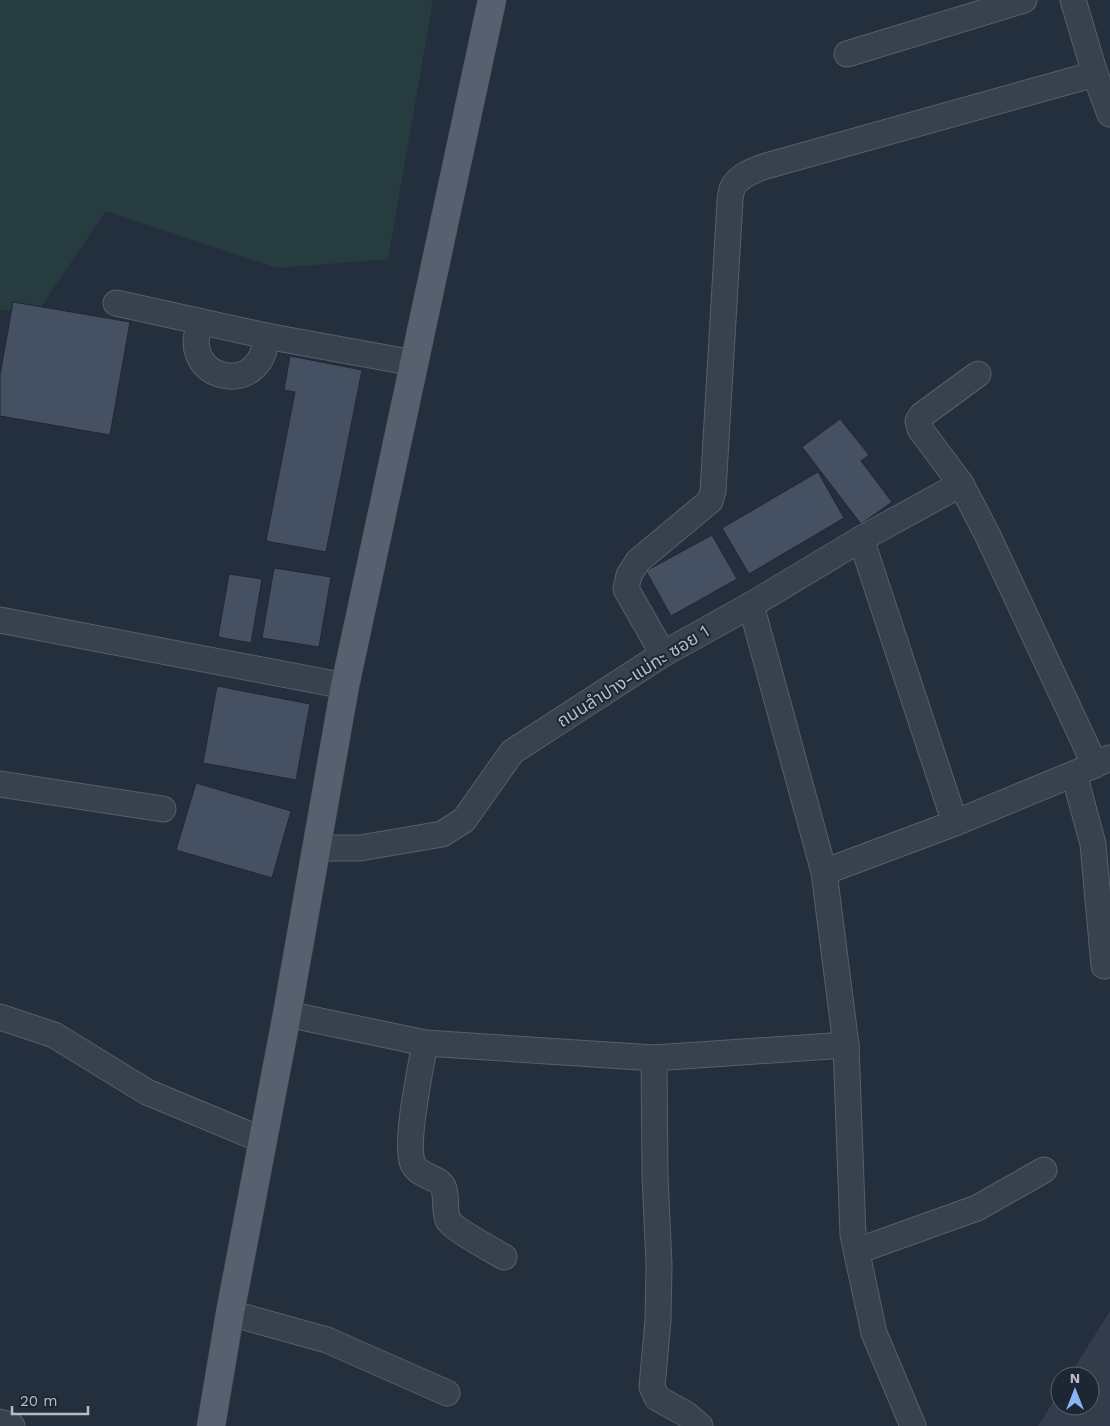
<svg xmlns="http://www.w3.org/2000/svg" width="1110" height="1426" font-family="'Work Sans','Noto Sans Thai',sans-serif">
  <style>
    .airport { fill: #323c4b }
    .green { fill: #263c3f }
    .building { fill: #455162; stroke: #1f2835 }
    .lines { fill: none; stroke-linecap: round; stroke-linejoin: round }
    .minor-casing { stroke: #565f6c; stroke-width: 27 }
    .major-casing { stroke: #414a57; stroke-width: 29 }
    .minor { stroke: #38414e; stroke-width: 25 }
    .major { stroke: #56606e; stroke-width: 28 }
    .labels { text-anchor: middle; stroke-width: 4; stroke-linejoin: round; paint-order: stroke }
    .street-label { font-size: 18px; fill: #b4bcc9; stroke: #1d2633 }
  </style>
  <rect width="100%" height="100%" fill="#242f3e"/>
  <path class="airport" d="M1110,1311V1426H1038L1060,1391V1406H1090V1376H1069Z"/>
  <path class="green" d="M0,0H433L388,259L277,268L106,211L38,311L0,310Z"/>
  <g class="building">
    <path d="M13,302L130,322L110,435L0,416V375Z"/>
    <path d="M290,356L362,370L326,552L266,541L295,392L284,390Z"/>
    <path d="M840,419L869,455L861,461L892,502L861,524L802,447Z"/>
    <path d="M818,472L844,518L749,574L722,528Z"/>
    <path d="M712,535L737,579L671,616L646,571Z"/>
    <path d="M274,568L331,577L319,647L262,638Z"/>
    <path d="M229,574L262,579L251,643L218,637Z"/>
    <path d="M217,686L310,704L296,780L203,763Z"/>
    <path d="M196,783L291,811L272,878L176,850Z"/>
  </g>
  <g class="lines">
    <defs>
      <g id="minor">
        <path d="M1073,0L1095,74L1110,114"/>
        <path d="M847,54L1024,0"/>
        <path d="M116,303L266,336L414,363"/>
        <path d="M201,322C175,380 264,401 266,336"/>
        <path d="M978,374L922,415L918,421L920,429L961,484L988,536L1095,765"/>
        <path d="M861,539L955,823"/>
        <path d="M751,605L824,872L846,1045L853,1235L874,1333L913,1426"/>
        <path d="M0,620L345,686"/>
        <path d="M663,654L626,589L629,575L638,561L710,501L713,491L730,201C730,198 731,193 732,189C737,176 754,170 766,166L1095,74"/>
        <path d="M1074,774L1093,844L1104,966"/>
        <path d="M0,784L163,809"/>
        <path d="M316,848H360L442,834L464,820L512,752L663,654L751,605L861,539L961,484"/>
        <path d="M824,872L955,823L1095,765L1109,758"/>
        <path d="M287,1014L425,1043L654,1058L846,1045"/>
        <path d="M0,1017L54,1035L147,1092L262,1140"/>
        <path d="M425,1043C421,1068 404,1143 413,1164C420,1178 440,1176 444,1189C447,1199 444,1210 448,1220C451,1228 494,1251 504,1257"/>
        <path d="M654,1058L655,1176L659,1265L658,1320L652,1387L657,1398L686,1414L700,1426"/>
        <path d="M857,1251L977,1208L1044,1170"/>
        <path d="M230,1313L327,1340L447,1393"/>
        <path d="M0,1422L12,1426"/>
      </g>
      <path id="major" d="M211,1426L230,1313L287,1014L345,686L492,0"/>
    </defs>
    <use href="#minor" class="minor-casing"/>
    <use href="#major" class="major-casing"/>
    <use href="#minor" class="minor"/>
    <use href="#major" class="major"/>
  </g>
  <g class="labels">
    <g class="street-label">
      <text transform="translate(633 676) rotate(-32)" y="6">ถนนลำปาง-แม่ทะ ซอย 1</text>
    </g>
  </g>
  <g transform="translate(1075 1391)"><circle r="24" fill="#1d2633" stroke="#59626f"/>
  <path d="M0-4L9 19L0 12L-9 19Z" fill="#8ab4f8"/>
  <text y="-8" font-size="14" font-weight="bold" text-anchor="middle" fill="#b4bcc9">N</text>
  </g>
  <path d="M12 1406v8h76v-8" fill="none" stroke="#b4bcc9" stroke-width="2.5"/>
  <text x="20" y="1406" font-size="15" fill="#b4bcc9" stroke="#1d2633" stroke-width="4" paint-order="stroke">20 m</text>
</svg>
